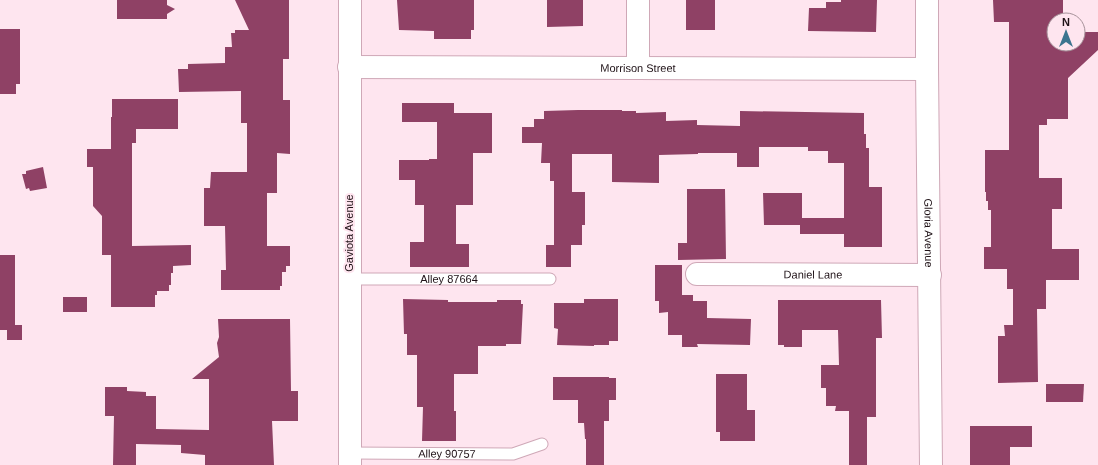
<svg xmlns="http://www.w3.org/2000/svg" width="1098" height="465" font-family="Helvetica,sans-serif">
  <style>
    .building { fill: #8f4165 }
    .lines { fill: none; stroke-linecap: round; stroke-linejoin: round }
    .service-casing { stroke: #cfa8b7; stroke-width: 13 }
    .minor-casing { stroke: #cfa8b7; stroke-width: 24 }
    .tertiary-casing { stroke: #cfa8b7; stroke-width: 24 }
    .service { stroke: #fff; stroke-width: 11 }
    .minor { stroke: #fff; stroke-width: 22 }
    .tertiary { stroke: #fff; stroke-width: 22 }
    .labels { text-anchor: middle; stroke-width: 4; stroke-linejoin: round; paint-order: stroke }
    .street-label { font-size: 11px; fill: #1f1217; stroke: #fee5ef }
  </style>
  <rect width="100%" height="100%" fill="#fee5ef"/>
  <g class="building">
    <path d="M117,0H167V5L175,9L167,14V19H117Z"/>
    <path d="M235,0H289V59H283V100H290V154L277,153V193H267V246H290V266H286V272H282V286H280V290H221V270H226L225,226H204V188H210L211,172H247V123H241V91L179,92L178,69H188V64L225,63V47H232L231,33H235V30H249Z"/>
    <path d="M397,0H474V30H471V39H434V31L399,30Z"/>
    <path d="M547,0H583V26L547,27Z"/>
    <rect x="686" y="0" width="29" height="30"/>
    <path d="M841,0H877L876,32L808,31L809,8H826V2H841Z"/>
    <path d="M993,0H1063V20H1054V44H1078V32H1098V50L1068,78V119H1047V125H1039V178H1062V209H1052V249H1079V280H1046V309H1037L1038,382L998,383V336H1005L1004,325H1013V289H1007V269H984V247H991V210H988V201H986V192H985V150H1009V22H994Z"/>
    <path d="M0,29H20V84H16V94H0Z"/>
    <path d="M112,99H178V129H136V143H132V246L191,245V265L173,266V273H171V285H169V291H157V295H155V307H111V255H102V216L93,206V167H87V149H111V117H112Z"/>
    <path d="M402,103H454V113H492V153H473V205H456V244H469V267H410V242H424V205H415V180H399V160H429V159H437V122H402Z"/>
    <path d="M578,110H622V111H636V113L666,112V121L697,120V125L740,126V111L864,113V134H866V148H869V187H882V247H844V234H800V225H764L763,193H802V218H844V163H828V151H808V147H759V167H737V153H698V154L659,155V183L612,182V154H572V192H585V225H582V245H571V267H546V245H554V181H550V163H541L542,143H522V127H534V119H544V111Z"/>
    <path d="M43,167L47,188L30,191L29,188L26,189L22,174H26V171Z"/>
    <path d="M687,189H725L726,259L678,260V243H687Z"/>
    <path d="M0,255H15V325H22V340H7V330H0Z"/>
    <path d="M655,265H682V295H693V301H707V318L751,319L750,345L697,344L698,347H682V335H668V312L659,313V301H655Z"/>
    <rect x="63" y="297" width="24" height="15"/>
    <path d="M403,299L448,300V302H497V300H521V304H523L521,344H506V346H478V374H454V411H456V441H422L423,407H417V355H407V334H404Z"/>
    <path d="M584,299H618V341H609V345H594V346L557,345L558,329L554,328V303H584Z"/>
    <path d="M778,300H881L882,338H876V417H867V465H849V411H835L836,406H826V388H821V365H839L838,330H802V347H784V345H778Z"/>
    <path d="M218,319H290L291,391H298V421H272L274,465H205V455L181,453V445L136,444V465H113L114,416H105V387H127V391L146,392V396H156V429L209,430V379H192L219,357L217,343L219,337Z"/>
    <path d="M716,374H747V410H755V441H720V432H716Z"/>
    <path d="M553,377H609V378H616V400H609V421H604V465H586V439H585L584,423H578V400H553Z"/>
    <path d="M1046,384H1084L1083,402H1046Z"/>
    <path d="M970,426H1032V447H1010V465H970Z"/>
  </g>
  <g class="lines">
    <defs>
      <g id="service">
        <path id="s1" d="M349,279H550"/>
        <path id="s2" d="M350,453L513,454L542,444"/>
      </g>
      <g id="minor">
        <path d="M350,0V465"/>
        <path d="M638,0V68"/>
        <path id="s3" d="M349,67L927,69"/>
        <path id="s4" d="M697,274L930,275"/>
      </g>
      <g id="tertiary">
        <path id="s5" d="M927,0V69L931,465"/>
      </g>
    </defs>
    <use href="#service" class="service-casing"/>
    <use href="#minor" class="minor-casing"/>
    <use href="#tertiary" class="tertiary-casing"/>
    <use href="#service" class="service"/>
    <use href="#minor" class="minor"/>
    <use href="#tertiary" class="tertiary"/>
  </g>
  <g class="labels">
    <g class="street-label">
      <text dy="4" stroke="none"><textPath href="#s3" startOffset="289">Morrison Street</textPath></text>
      <text dy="4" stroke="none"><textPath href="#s5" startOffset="233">Gloria Avenue</textPath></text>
      <text transform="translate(349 233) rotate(-90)" y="4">Gaviota Avenue</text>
      <text dy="4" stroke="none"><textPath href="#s4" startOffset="116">Daniel Lane</textPath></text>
      <text dy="4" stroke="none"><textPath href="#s1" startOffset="100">Alley 87664</textPath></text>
      <text dy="4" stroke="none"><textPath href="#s2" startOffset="97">Alley 90757</textPath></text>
    </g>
  </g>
  <g transform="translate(1066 32)"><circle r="19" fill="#fee5ef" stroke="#a59199"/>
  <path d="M0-3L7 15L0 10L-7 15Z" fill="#3c748f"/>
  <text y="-6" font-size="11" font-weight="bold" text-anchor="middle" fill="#1f1217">N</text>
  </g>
</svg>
